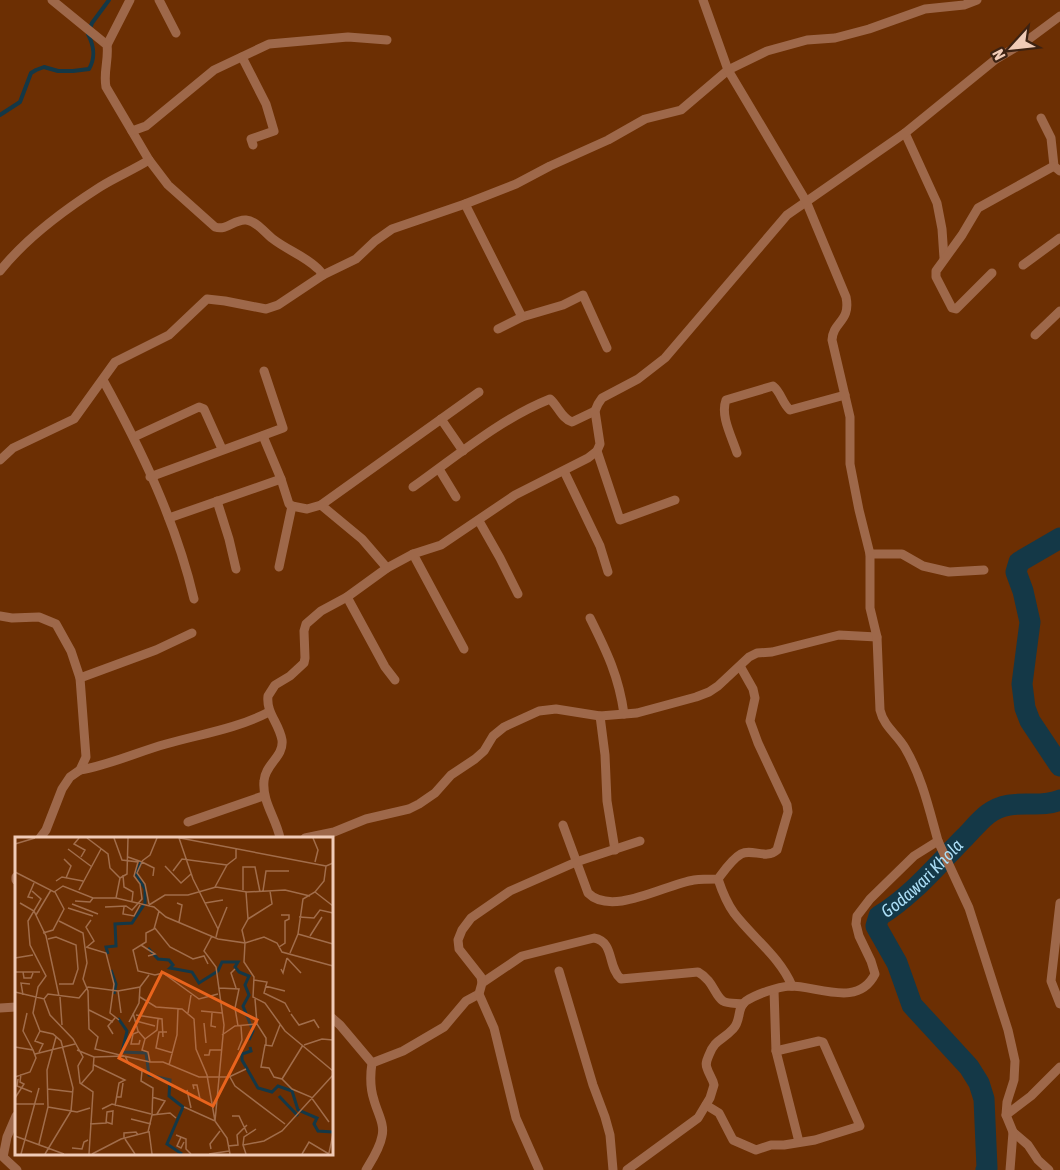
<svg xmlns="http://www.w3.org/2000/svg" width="1060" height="1170" font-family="'Asap Condensed',sans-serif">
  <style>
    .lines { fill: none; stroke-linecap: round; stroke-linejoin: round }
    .stream { stroke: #143847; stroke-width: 4 }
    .river { stroke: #143847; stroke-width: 21 }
    .street { stroke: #9e684a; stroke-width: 9 }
    .labels { text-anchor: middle; stroke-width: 5; stroke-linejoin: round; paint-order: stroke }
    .water-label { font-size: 18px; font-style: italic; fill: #acdef6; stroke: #3d2212 }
    .inset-river { fill: none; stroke: #143847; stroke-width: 3 }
    .inset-road { fill: none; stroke: #a16d4b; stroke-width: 1.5 }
    .view { fill: #e9641d; fill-opacity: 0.15; stroke: #e9641d; stroke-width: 3 }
    .inset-edge { fill: none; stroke: #f0cbb7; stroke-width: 3 }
  </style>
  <rect width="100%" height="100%" fill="#6c2f03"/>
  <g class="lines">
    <path class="stream" d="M0,115L20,102L31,73L36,70L44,67L58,71H73L89,69C96,57 94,46 88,34L92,23L109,0"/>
    <g class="river">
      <path d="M1060,538L1019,562L1016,572L1023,591L1030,622L1022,684L1025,708L1030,721L1060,766"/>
      <path id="s1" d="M986,1170L987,1168L984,1099L979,1083L969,1067L912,1005L897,963L876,926L879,916C912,896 938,864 965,837C972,830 980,820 988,814C1012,796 1038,810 1060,800"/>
    </g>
    <g class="street">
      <path d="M52,0L107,45C109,60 103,72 106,87L149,160L168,185L215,227C227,231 234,219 246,220C257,221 265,233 273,239C287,250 305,256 317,268C319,269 322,274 323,275"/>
      <path d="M159,0L176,33"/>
      <path d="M107,45L130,0"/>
      <path d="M242,57L266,104L274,131L251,139L253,145"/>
      <path d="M1041,118L1051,138L1054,166L1060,171"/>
      <path d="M132,131L146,126L214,70L269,44L348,37L387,40"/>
      <path d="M905,133L937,203L942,229L944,258"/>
      <path d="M465,204L522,317L563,305L583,295L607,348"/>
      <path d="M1023,265L1060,238"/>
      <path d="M0,271C26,238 64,210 100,187C116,177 133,170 149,160"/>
      <path d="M992,273L956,309L952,308L936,277V271L962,235L978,208L1054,166"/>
      <path d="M498,329L522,317"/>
      <path d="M1035,335L1060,311"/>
      <path d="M103,380C141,449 176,522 194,599"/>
      <path d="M441,419L463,451"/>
      <path d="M134,437L199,407L204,409L222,449"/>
      <path d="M597,451L620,520L675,500"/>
      <path d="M737,453C732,437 720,416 726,400L773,386C781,392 782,403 790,410L845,395"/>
      <path d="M0,460L13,448L74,419L115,362L169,335L207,299L225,301L266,309L278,305L323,275L356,259L375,241L392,229L465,204L516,184L550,166L608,140L645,119L681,110L728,70L767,51L807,40L835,38L869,29L925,9L964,5L977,0"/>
      <path d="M439,469L456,497"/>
      <path d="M564,471L600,546L608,572"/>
      <path d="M150,477L283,428L264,371"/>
      <path d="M413,487C457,456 500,419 550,399C558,406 562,419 572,422L595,411"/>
      <path d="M217,501L229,539L236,569"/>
      <path d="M321,505L362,539L387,568"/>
      <path d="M292,506L307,509L321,505L479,392"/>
      <path d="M169,518L281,479L263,436"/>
      <path d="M479,521L500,558L518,594"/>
      <path d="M413,554L464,649"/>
      <path d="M870,554H902L923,566L949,572L984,570"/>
      <path d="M279,567L292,506L289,504L281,479"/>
      <path d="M347,597L385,667L395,680"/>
      <path d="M0,616L12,618L39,617L56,624L71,651L80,678L86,757L80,770L70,777L62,789L46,830L40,838"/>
      <path d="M590,618C607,652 619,677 624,714"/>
      <path d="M80,678L156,650L192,633"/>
      <path d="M600,716L605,755L607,801L615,850"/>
      <path d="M80,770C110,765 137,752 166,744C201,734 236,729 269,712"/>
      <path d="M188,822L263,796"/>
      <path d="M563,825L588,893C612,917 666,884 694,880C702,879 710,879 718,879C724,871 732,859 741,854C752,848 766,860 777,850L788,812L787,805L758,743L750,721L755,698L753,689L740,666"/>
      <path d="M280,838C276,818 262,802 264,781C265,764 284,757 282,740C279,723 266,713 268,696L275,685L290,676L304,663L305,658L304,631L306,624L321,611L347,597L387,568L413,554L441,545L515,495L588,458L597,451L600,444L595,411L598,404L602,398L638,379L665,358L787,215L905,133L996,59L1025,42L1060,16"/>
      <path d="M305,838L334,832L366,819L409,809L419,804L435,793L451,775L475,759L484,751L493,736L504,727L539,711L556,709L600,716L637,713L696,697L709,692L718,686L749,657L757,653L772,652L839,635L877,637"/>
      <path d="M938,841L969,908L1008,1030L1015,1061L1014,1080L1007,1102L1006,1115L1013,1132L1028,1145L1038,1160L1049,1170"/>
      <path d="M16,877V880"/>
      <path d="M718,879C722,891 726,902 734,913C753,938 780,957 792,986"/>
      <path d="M1060,903L1051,981L1060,1004"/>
      <path d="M559,971L593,1085L605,1117L610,1135L613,1170"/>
      <path d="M482,983L522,956L594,938C615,942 607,967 621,979L698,972C714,981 714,995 723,1001C728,1004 737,1003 743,1004"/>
      <path d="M774,990L776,1051L799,1142"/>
      <path d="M0,1008L16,1007"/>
      <path d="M332,1018L340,1025L372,1063C370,1076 370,1088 374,1100C377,1112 385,1124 382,1136C380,1148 372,1160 366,1170"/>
      <path d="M372,1063L403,1051L444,1027L466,1001L479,994"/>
      <path d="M706,1105L719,1113L733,1140L756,1150L771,1145H784L815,1140L860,1126L823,1042L819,1041L776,1051"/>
      <path d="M1006,1115L1031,1096L1060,1067"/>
      <path d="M16,1116L7,1137L3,1157L17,1170"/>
      <path d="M539,1170L516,1118L494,1028L479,994L482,983L481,977L459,949L458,940L462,930L471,918L510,891L576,862L640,841"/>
      <path d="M627,1170L698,1118L710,1098L714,1085C713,1079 709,1075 707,1068C705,1063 707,1060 709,1055C715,1039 722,1041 733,1029C742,1020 736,1008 746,1001C757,994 777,987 790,986C818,986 858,1008 875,974L871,961L859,936L856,924L857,916L870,899L914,856L938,841C929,809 922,777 905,748C897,734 884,727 880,710L877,637L870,608V554L859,510L850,464V417L832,340C833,321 851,322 846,297L806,201L728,70L703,0"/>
      <path d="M1010,1170L1013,1132"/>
    </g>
  </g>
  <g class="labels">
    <g class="water-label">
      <text dy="6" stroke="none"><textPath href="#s1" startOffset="346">Godawari Khola</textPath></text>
    </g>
  </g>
  <g transform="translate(15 837)">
    <rect width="318" height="318" fill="#6c2f03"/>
    <path class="inset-river" d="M133,111L143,122L154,123L158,128L155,131L177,135L184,146L203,134L207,125H223L220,130L224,135L234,139L230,148L234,158L228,169L238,194L234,203M93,117L91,110L101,109L100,87L117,86L130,66V52L121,37L126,25M96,133L101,147L99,157M103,181L112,194L107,215L131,216L134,238L155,243L154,259L168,270L152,307L167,317M235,210L236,214L227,217V223L243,251L257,255L263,249L277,254L283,273L302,281L299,287L303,294L318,295M264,259L283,279"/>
    <path class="inset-road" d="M64,1L59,7L70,13L66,20M72,1L93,17L95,31L105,41L101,61L139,70L151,80L203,102L230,106L229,125L239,140L238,160L250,166L270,194L318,234M164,1L178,42L203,92L201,100M165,1L311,29M298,1L303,13L300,25M0,7L20,1M53,12L77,30M113,20L127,25L122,36L130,47L134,67M49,22L56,29L51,41M127,24L135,18L142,1M127,25L139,31L138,39M150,29L166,46L176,37M158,34L167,22L212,28M0,35L39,55L48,49L78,61H101M108,38L109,50L118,55L117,64M105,41L112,37L113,1M41,44L47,40L68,44M200,50L212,28L221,21V12M64,53L86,12M228,53V30H240L245,55M17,54L26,62L13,84L15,108L31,139L23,150L18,176L25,194L38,197L46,204L58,251L56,274L30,317M248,54L251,34H274M231,55L233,82L227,93L230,106L249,100L262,106L267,115L318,129M300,55L318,69M18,61L13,60L19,46M60,64L75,65L78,61M5,66L19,74L31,99L44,159M162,66L167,68L164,85M190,66L208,63M57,67L83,77M134,68L150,58H173L201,50L232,55L270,53L295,59M90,70L111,69L117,73L127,62L125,47L119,39L123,25L107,23L99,1M109,70L108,77L119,79L125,68M53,71L78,79M144,74L139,92L131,96V105L118,113L123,134L140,138L148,136L184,162L203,157M21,78L36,53M284,80L299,81L305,73L318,76M233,82L257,67L255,54M44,84L68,96L72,126L68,142L73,154L74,192L83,200L80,212L109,219M139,90L155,110L178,122L189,119L193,127M203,92L212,70M28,96L38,93L49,72L40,55M283,97L318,107M197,99L189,114L201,130L209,188L200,284L212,301L215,317M295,99L307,80M33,102L41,100L61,108L63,132L58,147H44M126,108L140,117L133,119M71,110L91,116L99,147L95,176L104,183M72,110L79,104L71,90L76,83M264,110L270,106V84L274,82V78H266M275,116L283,97L288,62L300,55L309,44L311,29L318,26M0,121L18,118M272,121L286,136M220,132L216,136L221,151M266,132L268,136L272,121M0,135H25M8,135L9,141H16L18,136M239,143L252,145L249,156L270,166L275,175M250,149L270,154M204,151L224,152L220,171L223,189M103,154L106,176M0,155L29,162L33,157L64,161L73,150L103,154L125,150L134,138M8,158L6,146L15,147M45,160L47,188M125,160L141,170L167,172L179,182L181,212L192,238L200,284L169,270M29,162L35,178L58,202L68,220L63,229L65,246L78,255L74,317M240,162L242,187L251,201V208M74,173L98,185M186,174L207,176M12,176L8,194L18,213M118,176L123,194L130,202L127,213L133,215L135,225H148L184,240H214L231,232M173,176L176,158M197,176L196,189L201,190M276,177L284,188L299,183L304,191M121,178L147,182L148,200M121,184L140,189M114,185L124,166L125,150M189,186L191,206M265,188L257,209L250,208L246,230L254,231L259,240L267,242L277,252L296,260L314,285M123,195L118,197L116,207H124L125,203M152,195H144L141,211L158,216M98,197L93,189L100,181M207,198L220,189L242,187M130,202L142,193L143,182M289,208L307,202L318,203M0,210L18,213L21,221L15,235L0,240M62,213L79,220L109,219L135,225M223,213L227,203L226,189M24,215L28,207L20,204L25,194M20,217L60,207M189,218H194L195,213H206M110,219L114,227L127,234L126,244L138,251L137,278M79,228L110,243L104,246L100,269M154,228L162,198L163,172M215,240L220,249L270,287M3,242L2,249L17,255M267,242L288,208M66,247L78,233L79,220M33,252L58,255M179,252L178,248H182L185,262M172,253L176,271M101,260H106L108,246M137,260L150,264L142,277M0,261L9,247L5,245L6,237M0,267H29M33,270L62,275L75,271M87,272L97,267L136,277M217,279H224L232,296M116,282L136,287M75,287L91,286L92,275L98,274L97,287L91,285M134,294L137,317M161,298L171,302V312L176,317M0,299L49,317M166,300L162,309L166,311L169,305M109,301V296L121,295L123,298M110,302L120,317M24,307L33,270L32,233L41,200M228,308L229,300L241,292M213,309L223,308L222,298L232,288M57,311L67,312L69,305L73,303M196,312L195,307L205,294M314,316L318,297M6,317L24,251M77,317L106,302L133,295L137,278L155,276L161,281M194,317L214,314M231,317L228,308L249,304L267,294L318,238M287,317L294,305L314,317"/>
    <path class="view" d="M147,135L242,183L198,269L104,221Z"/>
    <rect width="318" height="318" class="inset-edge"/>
  </g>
  <g transform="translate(1012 48) rotate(243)" stroke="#3d2212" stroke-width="4.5" paint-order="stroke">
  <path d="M0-4.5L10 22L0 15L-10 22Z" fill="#f0cbb7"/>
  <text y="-9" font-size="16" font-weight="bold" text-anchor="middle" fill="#f0cbb7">N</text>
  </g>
</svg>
